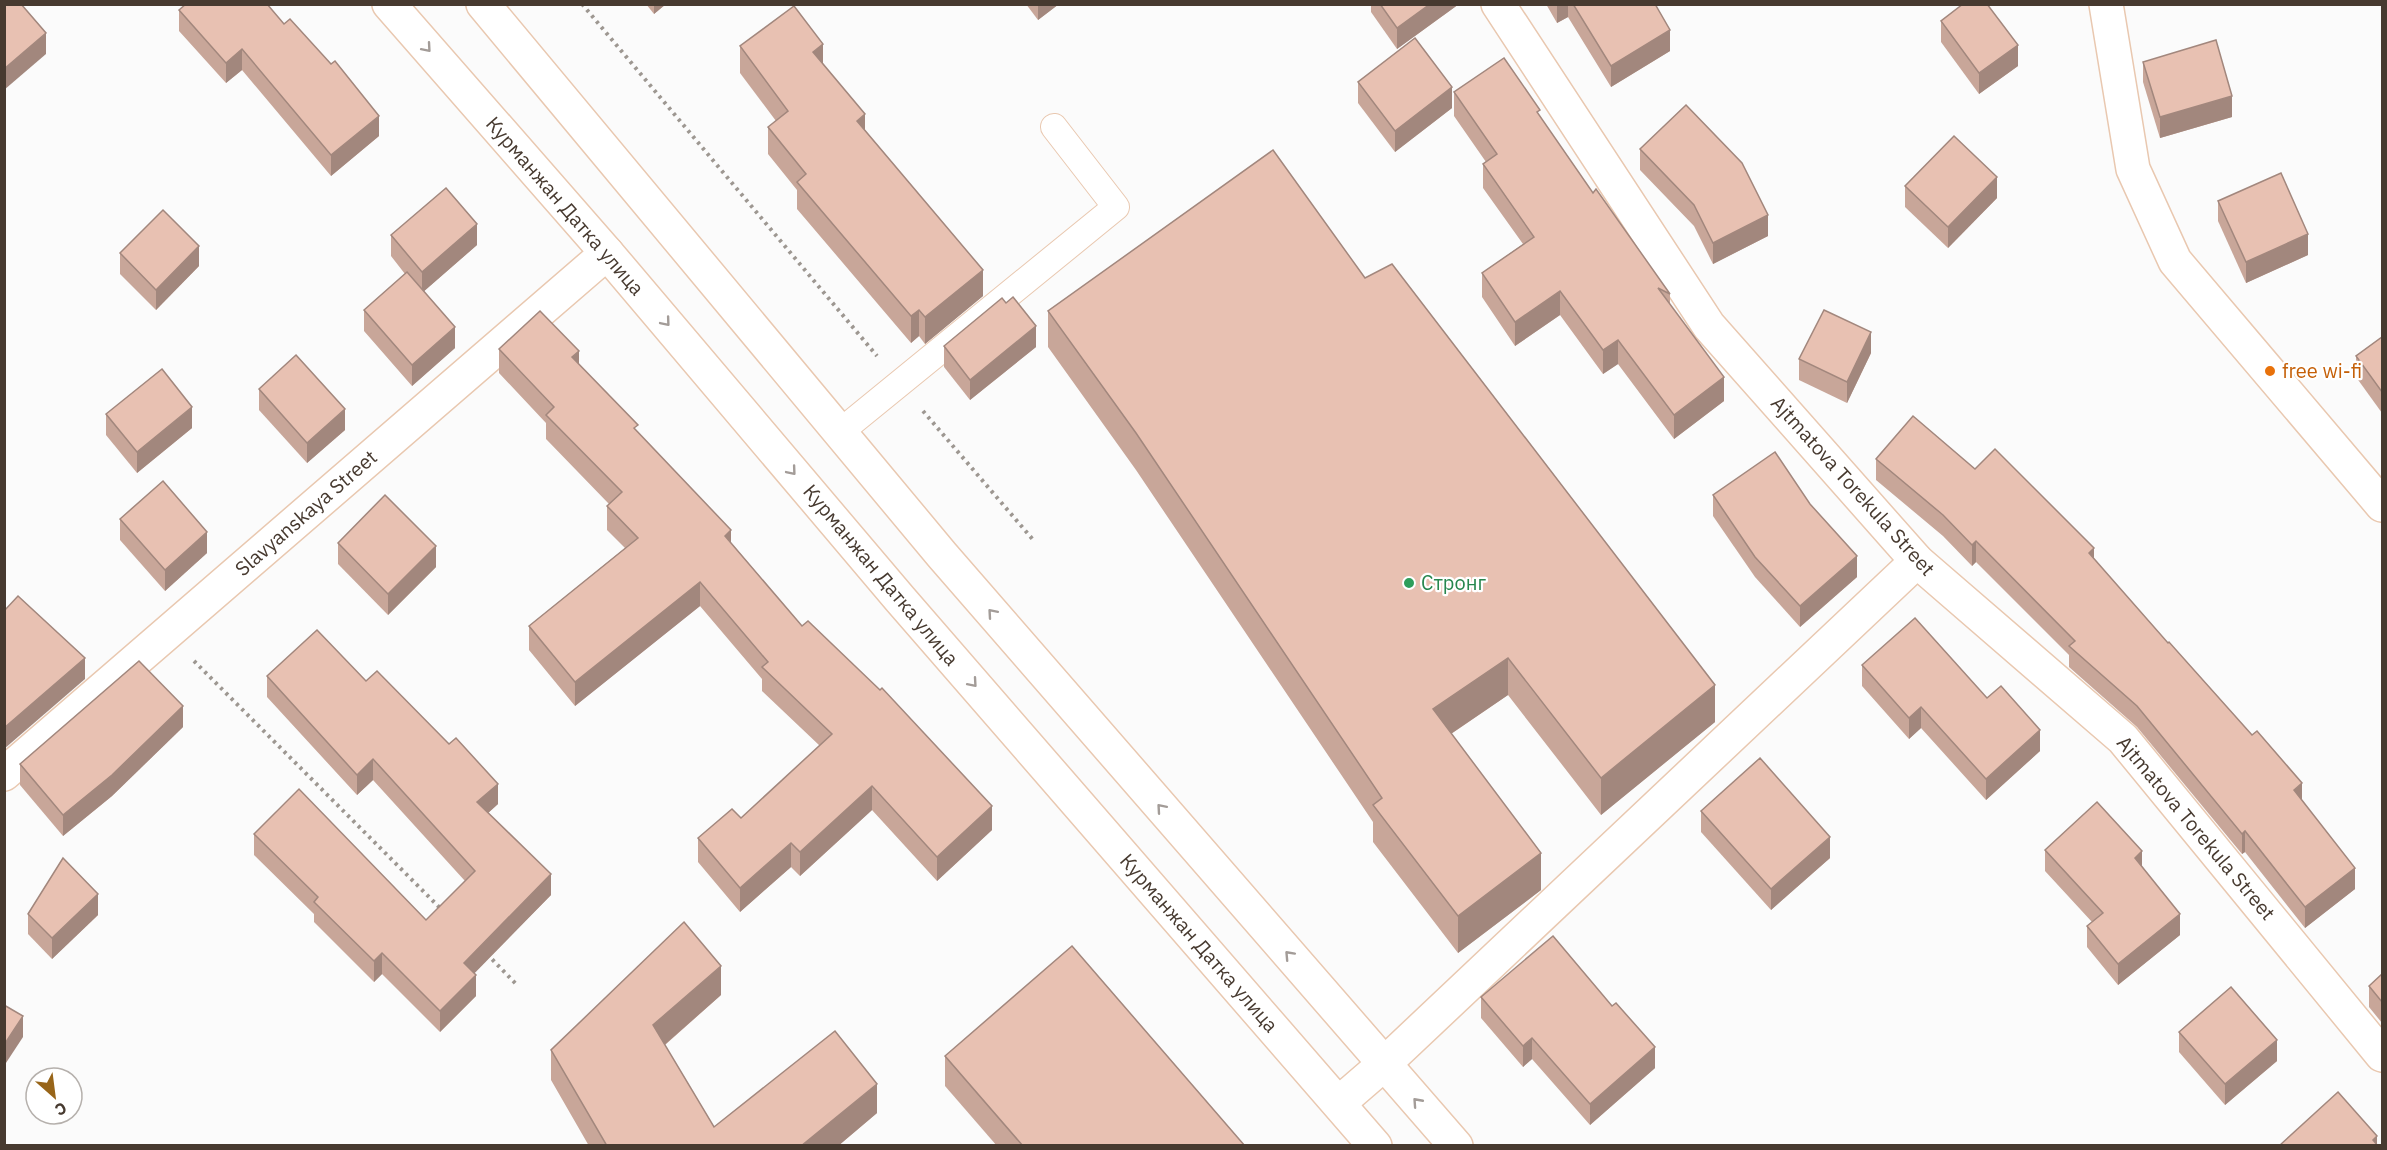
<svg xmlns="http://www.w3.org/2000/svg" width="2387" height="1150" font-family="'IBM Plex Sans',sans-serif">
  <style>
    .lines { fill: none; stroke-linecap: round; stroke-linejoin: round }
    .service-casing { stroke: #e9c8b0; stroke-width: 28 }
    .minor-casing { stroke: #e9c8b0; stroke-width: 36 }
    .primary-casing { stroke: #e9c8b0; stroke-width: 36 }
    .path { stroke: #9d9791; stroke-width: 4; stroke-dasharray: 3 4.5; stroke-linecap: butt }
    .service { stroke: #fff; stroke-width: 26 }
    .minor { stroke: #fff; stroke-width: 33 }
    .primary { stroke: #fff; stroke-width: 33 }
    .wall { fill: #c8a699 }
    .shaded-wall { fill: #a2877d }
    .building { fill: #e8c1b2; stroke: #a2877d; stroke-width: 1.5 }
    .oneway { stroke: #a39c98 }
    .food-dot { fill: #e8710a; stroke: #fff; stroke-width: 2 }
    .leisure-dot { fill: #2e9e5b; stroke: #fff; stroke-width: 2 }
    .labels { text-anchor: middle; stroke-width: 4.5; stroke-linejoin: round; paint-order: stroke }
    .street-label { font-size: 20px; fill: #473a30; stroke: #fff }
    .food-label { font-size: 20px; fill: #c56008; stroke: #fff; text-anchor: start }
    .leisure-label { font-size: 20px; fill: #27864d; stroke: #fff; text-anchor: start }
  </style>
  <rect width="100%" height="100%" fill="#fbfbfb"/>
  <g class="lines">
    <defs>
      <path id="service" d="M840,432L1116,207L1054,127"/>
      <g id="minor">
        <path d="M1498,4L1709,326L1917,561L2123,739L2382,1055"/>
        <path d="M2106,4L2133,169L2175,261L2382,505"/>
        <path d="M4,774L607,253"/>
        <path d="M1339,1103L1383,1065L1917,561"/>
      </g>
      <g id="primary">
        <path d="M389,4L607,253L900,599L1375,1146"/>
        <path d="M483,4L942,555L1456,1146"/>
      </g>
    </defs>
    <use href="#service" class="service-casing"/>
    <use href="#minor" class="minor-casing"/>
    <use href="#primary" class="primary-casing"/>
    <g class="path">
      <path d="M582,4L877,356"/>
      <path d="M923,411L1035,542"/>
      <path d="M194,661L441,909"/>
      <path d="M487,954L516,984"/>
    </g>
    <use href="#service" class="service"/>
    <use href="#minor" class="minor"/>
    <use href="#primary" class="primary"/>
  </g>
  <g class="wall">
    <path d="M646,4H666L654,14Z"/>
    <path d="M1026,4H1059L1038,20Z"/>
    <path d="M1371,4H1459L1397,49L1371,12Z"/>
    <path d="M1546,4H1655L1670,51L1611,87L1568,17L1557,23Z"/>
    <path d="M179,10L284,24L331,64L379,136L331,176L242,70L226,83L179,31Z"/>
    <path d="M1941,21L2018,66L1979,94L1941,42Z"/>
    <path d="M740,46L823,64L865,130L983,296L925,344L919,336L911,343L797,209V190L768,154V127L776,121L740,73Z"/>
    <path d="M2143,62L2232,117L2160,138L2143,82Z"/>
    <path d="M1358,82L1452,108L1395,152L1358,103Z"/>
    <path d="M1454,92L1540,117L1593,193L1670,294V305L1724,401L1674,439L1618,364L1603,374L1560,315L1515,346L1482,297V273L1523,244L1483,188V164L1486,162L1454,116Z"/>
    <path d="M1640,149L1768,236L1713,264L1694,226L1640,170Z"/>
    <path d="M1905,186L1997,198L1948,248L1905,207Z"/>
    <path d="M2218,201L2308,255L2246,283L2218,221Z"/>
    <path d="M391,235L477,245L424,291L455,348L412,386L364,331V310L405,274L391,256Z"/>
    <path d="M120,253L199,266L156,310L120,274Z"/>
    <path d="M1365,278L1715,722L1601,815L1508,695L1451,734L1541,890L1458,953L1373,842V822L1136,470L1048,347V311Z"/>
    <path d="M2382,337V413L2356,377V356Z"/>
    <path d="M944,346L1036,347L970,400L944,367Z"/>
    <path d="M499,349L579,364L802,626L992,830L937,881L872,810L800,876L791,867L740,912L698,862V838L741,818L820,746L762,691V679L700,606L575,706L529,650V626L625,548L607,530V506L609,504L546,439V423L499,373Z"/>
    <path d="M1871,353L1847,403L1799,380V359Z"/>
    <path d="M259,389L345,430L307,463L259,410Z"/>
    <path d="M106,414L192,428L137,473L106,435Z"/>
    <path d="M1876,459L1975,469L2094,559L2302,801L2355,889L2305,928L2245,852L2242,854L2137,727L2069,667V655L1976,562L1972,566L1943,536L1876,480Z"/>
    <path d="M1713,495L1857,577L1800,627L1755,577L1713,516Z"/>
    <path d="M120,519L207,553L165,591L120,540Z"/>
    <path d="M338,543L436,567L388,615L338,564Z"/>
    <path d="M1862,665L1987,698L2040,751L1986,800L1921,728L1909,739L1862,686Z"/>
    <path d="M267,676L366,681L498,804L488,813L551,895L474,973L476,996L440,1032L382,974L374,982L314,922V914L254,855V834L426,920L465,881L373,780L357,795L267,697Z"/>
    <path d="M183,727L112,796L63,836L20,785V764Z"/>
    <path d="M1701,811L1830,858L1771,910L1701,832Z"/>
    <path d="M2045,850L2142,867L2180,935L2118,985L2087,947V926L2092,922L2045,871Z"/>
    <path d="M28,914L98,915L52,959L28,934Z"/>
    <path d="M2382,974V1023L2369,1007V986Z"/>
    <path d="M721,995L665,1045L714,1127L877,1113L838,1146H589L551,1080V1050Z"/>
    <path d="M1481,997L1655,1068L1590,1125L1532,1059L1523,1067L1481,1018Z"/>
    <path d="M2179,1032L2277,1061L2225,1105L2179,1052Z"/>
    <path d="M945,1056L1245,1146H997L945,1086Z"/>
  </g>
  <g class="shaded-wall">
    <path d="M654,4H666L654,14Z"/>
    <path d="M1038,4H1059L1038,20Z"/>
    <path d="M1430,4H1459L1397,49V28Z"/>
    <path d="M1557,4H1568V17L1557,23Z"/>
    <path d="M1670,30V51L1611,87V66Z"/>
    <path d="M46,33V54L4,90V69Z"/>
    <path d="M823,44V71L813,52Z"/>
    <path d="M2018,45V66L1979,94V73Z"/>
    <path d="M242,49V70L226,83V63Z"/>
    <path d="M1452,87V108L1395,152V131Z"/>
    <path d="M2232,96V117L2160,138V117Z"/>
    <path d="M865,114V141L857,121Z"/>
    <path d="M379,116V136L331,176V155Z"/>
    <path d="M1997,177V198L1948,248V227Z"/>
    <path d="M1768,215V236L1713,264V243Z"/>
    <path d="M477,224V245L422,293V272Z"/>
    <path d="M2308,234V255L2246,283V262Z"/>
    <path d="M199,246V266L156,310V290Z"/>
    <path d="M983,270V296L925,344V317Z"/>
    <path d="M1560,291V315L1515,346V322Z"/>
    <path d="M919,310V336L911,343V316Z"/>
    <path d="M1036,326V347L970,400V380Z"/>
    <path d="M455,327V348L412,386V365Z"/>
    <path d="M1871,332V353L1847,403V382Z"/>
    <path d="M1618,340V364L1603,374V350Z"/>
    <path d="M579,351V375L572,357Z"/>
    <path d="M1724,377V401L1674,439V415Z"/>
    <path d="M192,407V428L137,473V452Z"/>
    <path d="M345,409V430L307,463V443Z"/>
    <path d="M731,530V554L725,536Z"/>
    <path d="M207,532V553L165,591V570Z"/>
    <path d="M1976,541V562L1972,566V545Z"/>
    <path d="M436,546V567L388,615V594Z"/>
    <path d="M2094,548V569L2089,553Z"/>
    <path d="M1857,556V577L1800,627V606Z"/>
    <path d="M700,582V606L575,706V682Z"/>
    <path d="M85,658V679L4,749V728Z"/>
    <path d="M1508,658V695L1433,746V709Z"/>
    <path d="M1715,685V722L1601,815V778Z"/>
    <path d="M183,706V727L112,796L63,836V815Z"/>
    <path d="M1921,707V728L1909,739V718Z"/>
    <path d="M2040,730V751L1986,800V779Z"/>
    <path d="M373,759V780L357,795V775Z"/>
    <path d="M2302,783V804L2294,790Z"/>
    <path d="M498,784V804L477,823V802Z"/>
    <path d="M872,786V810L800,876V852Z"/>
    <path d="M992,806V830L937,881V857Z"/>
    <path d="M2245,831V852L2242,854V834Z"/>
    <path d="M1830,837V858L1771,910V889Z"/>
    <path d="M791,843V867L740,912V888Z"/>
    <path d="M2142,851V872L2135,858Z"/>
    <path d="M1541,853V890L1458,953V916Z"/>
    <path d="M2355,868V889L2305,928V907Z"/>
    <path d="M551,874V895L464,984V963Z"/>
    <path d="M98,894V915L52,959V938Z"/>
    <path d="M2180,914V935L2118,985V964Z"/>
    <path d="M382,953V974L374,982V961Z"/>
    <path d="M721,966V995L653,1055V1025Z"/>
    <path d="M476,975V996L440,1032V1011Z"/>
    <path d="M23,1016V1037L4,1066V1045Z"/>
    <path d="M1532,1038V1059L1523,1067V1046Z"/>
    <path d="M2277,1040V1061L2225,1105V1084Z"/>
    <path d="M1655,1047V1068L1590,1125V1104Z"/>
    <path d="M877,1084V1113L838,1146H801Z"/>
    <path d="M2377,1136V1146L2373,1140Z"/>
  </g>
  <g class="building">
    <path d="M4,4H21L46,33L4,69Z"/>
    <path d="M186,4H267L284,24L290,19L331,64L335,61L379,116L331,155L242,49L226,63L179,10Z"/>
    <path d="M1380,4H1430L1397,28Z"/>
    <path d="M1573,4H1655L1670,30L1611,66Z"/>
    <path d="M1963,4H1987L2018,45L1979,73L1941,21Z"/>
    <path d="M794,6L823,44L813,52L865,114L857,121L983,270L925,317L919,310L911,316L797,182L806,174L768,127L788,111L740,46Z"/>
    <path d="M1415,38L1452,87L1395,131L1358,82Z"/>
    <path d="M2216,40L2232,96L2160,117L2143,62Z"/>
    <path d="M1504,58L1540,110L1537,112L1593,193L1596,189L1670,294L1658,288L1724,377L1674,415L1618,340L1603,350L1560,291L1515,322L1482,273L1534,237L1483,164L1497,154L1454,92Z"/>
    <path d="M1686,105L1742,163L1768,215L1713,243L1694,205L1640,149Z"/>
    <path d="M1954,136L1997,177L1948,227L1905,186Z"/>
    <path d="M1273,150L1365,278L1392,264L1715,685L1601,778L1508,658L1433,709L1541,853L1458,916L1373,805L1382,798L1136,433L1048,311Z"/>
    <path d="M2281,173L2308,234L2246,262L2218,201Z"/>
    <path d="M446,188L477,224L422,272L391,235Z"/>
    <path d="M163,210L199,246L156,290L120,253Z"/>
    <path d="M407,272L455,327L412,365L364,310Z"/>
    <path d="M1013,297L1036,326L970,380L944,346L1002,298L1006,303Z"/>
    <path d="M1824,310L1871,332L1847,382L1799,359Z"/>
    <path d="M540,311L579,351L572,357L638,425L634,428L731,530L725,536L802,626L808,621L880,690L882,688L992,806L937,857L872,786L800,852L791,843L740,888L698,838L732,809L741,818L832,734L762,667L768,662L700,582L575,682L529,626L638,538L607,506L622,492L546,415L554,407L499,349Z"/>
    <path d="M2382,337V392L2356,356Z"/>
    <path d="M296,355L345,409L307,443L259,389Z"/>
    <path d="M162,369L192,407L137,452L106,414Z"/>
    <path d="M1913,416L1975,469L1995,449L2094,548L2089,553L2168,643L2169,642L2252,735L2257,731L2302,783L2294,790L2355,868L2305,907L2245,831L2242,834L2137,706L2069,646L2075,641L1976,541L1972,545L1943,515L1876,459Z"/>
    <path d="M1775,452L1810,504L1857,556L1800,606L1755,557L1713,495Z"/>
    <path d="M163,481L207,532L165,570L120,519Z"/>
    <path d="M385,495L436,546L388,594L338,543Z"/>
    <path d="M18,596L85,658L4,728V611Z"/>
    <path d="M1915,618L1987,698L2001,686L2040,730L1986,779L1921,707L1909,718L1862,665Z"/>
    <path d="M317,630L366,681L377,671L449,744L456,738L498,784L477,802L551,874L464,963L476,975L440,1011L382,953L374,961L314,902L318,897L254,834L299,789L426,920L475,871L373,759L357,775L267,676Z"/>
    <path d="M139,661L183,706L112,775L63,815L20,764Z"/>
    <path d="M1760,758L1830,837L1771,889L1701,811Z"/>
    <path d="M2097,802L2142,851L2135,858L2180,914L2118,964L2087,926L2103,913L2045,850Z"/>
    <path d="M63,858L98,894L52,938L28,914Z"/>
    <path d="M684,922L721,966L653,1025L714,1127L835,1031L877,1084L801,1146H607L551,1050Z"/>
    <path d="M1553,936L1612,1006L1616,1003L1655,1047L1590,1104L1532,1038L1523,1046L1481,997Z"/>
    <path d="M1072,946L1245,1146H1023L945,1056Z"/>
    <path d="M2382,974V1002L2369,986Z"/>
    <path d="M2231,987L2277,1040L2225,1084L2179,1032Z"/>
    <path d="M4,1005L23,1016L4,1045Z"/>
    <path d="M2338,1092L2377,1136L2373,1140L2378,1146H2280V1145Z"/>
  </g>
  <defs><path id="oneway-chevron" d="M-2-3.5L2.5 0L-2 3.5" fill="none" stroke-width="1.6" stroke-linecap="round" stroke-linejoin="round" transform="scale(1.5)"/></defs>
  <g class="oneway">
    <use href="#oneway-chevron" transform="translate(427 48) rotate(49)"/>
    <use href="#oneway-chevron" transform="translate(666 322) rotate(50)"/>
    <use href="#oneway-chevron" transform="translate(792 471) rotate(50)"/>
    <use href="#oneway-chevron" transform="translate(992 613) rotate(-131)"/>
    <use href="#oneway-chevron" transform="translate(973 683) rotate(49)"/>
    <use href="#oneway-chevron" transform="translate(1161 808) rotate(-131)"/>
    <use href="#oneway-chevron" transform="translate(1289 955) rotate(-133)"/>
    <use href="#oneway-chevron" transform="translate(1417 1102) rotate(-132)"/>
  </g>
  <circle class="food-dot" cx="2270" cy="371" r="6"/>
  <circle class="leisure-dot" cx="1409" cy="583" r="6"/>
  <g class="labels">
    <g class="street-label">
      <text transform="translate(565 206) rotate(49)" y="7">Курманжан Датка улица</text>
      <text transform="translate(1853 486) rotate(48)" y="7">Ajtmatova Torekula Street</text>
      <text transform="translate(306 513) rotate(-41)" y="7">Slavyanskaya Street</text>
      <text transform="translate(881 575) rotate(50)" y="7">Курманжан Датка улица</text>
      <text transform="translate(2196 828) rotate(50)" y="7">Ajtmatova Torekula Street</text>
      <text transform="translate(1199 943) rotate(49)" y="7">Курманжан Датка улица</text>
    </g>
    <g class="food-label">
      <text x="2282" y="378">free wi-fi</text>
    </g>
    <g class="leisure-label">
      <text x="1421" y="590">Стронг</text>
    </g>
  </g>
  <rect width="2387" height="1150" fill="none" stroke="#473a30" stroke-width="12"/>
  <g transform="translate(54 1096) rotate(152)"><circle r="28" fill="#ffffff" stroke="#b5b0ac" stroke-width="1.5"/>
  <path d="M0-4.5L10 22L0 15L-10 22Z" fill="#986519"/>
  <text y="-9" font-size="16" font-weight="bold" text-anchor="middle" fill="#473a30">С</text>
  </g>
</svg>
